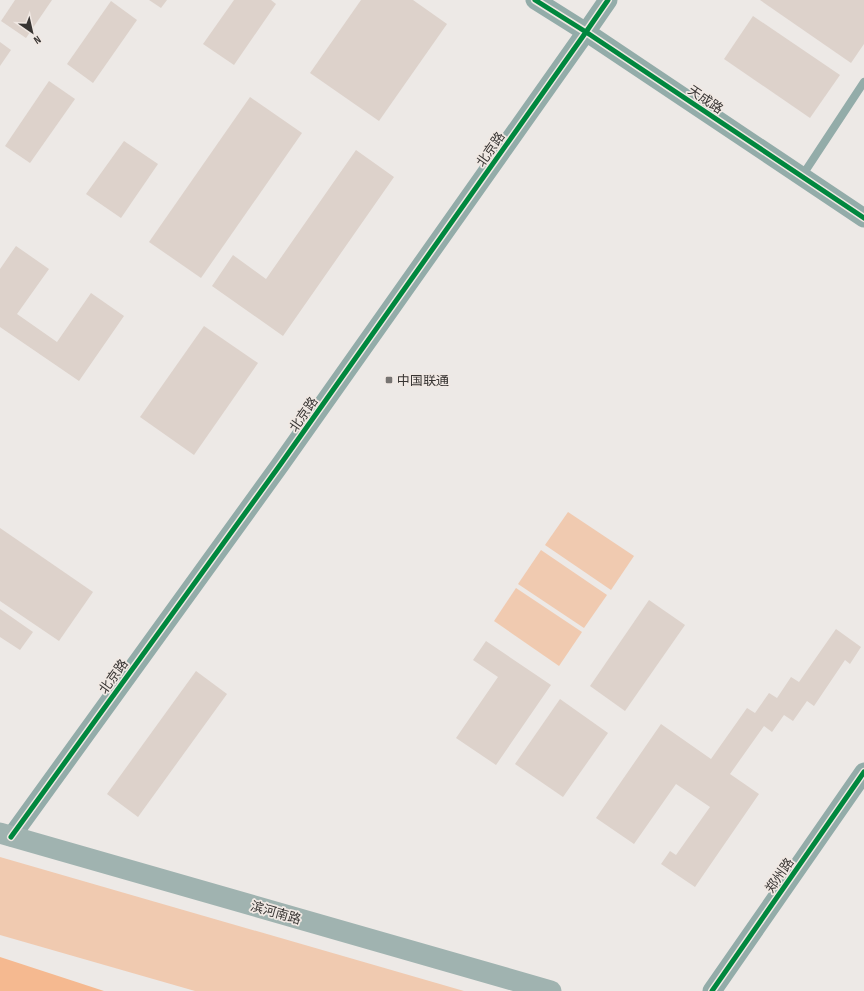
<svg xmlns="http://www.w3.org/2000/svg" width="864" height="991" font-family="'Sofia Sans Condensed','Noto Sans SC',sans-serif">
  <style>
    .green { fill: #f0cab0 }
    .water { fill: #f5b990 }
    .building { fill: #ddd2cb }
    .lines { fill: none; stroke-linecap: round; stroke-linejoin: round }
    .service { stroke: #93aca9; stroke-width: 8 }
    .tertiary { stroke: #93aca9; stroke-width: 19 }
    .secondary { stroke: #a0b3b0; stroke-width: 21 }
    .cycleway-casing { stroke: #f0e8e3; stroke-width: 8 }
    .cycleway { stroke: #00873e; stroke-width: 5 }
    .poi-dot { fill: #777472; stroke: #f0e8e3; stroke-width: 1.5 }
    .labels { text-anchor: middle; stroke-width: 3.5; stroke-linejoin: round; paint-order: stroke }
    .street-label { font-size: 13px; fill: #383533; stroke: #f0e8e3 }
    .poi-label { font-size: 13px; fill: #383533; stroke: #f0e8e3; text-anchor: start }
  </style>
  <rect width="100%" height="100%" fill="#ede9e6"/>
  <g class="green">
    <path d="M568,512L634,556L611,590L545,545Z"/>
    <path d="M541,550L607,595L584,628L518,584Z"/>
    <path d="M516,588L582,632L559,666L494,621Z"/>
    <path d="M0,857L464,991H195L0,935Z"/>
  </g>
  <path class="water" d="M0,957L104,991H0Z"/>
  <g class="building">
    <path d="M15,0H52L26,38L1,21Z"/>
    <path d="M149,0H167L161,8Z"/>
    <path d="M234,0H271L276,4L234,65L203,44Z"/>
    <path d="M361,0H413L447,24L379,121L310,73Z"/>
    <path d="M760,0H864V44L851,63Z"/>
    <path d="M111,1L137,20L93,83L67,64Z"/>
    <path d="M753,16L840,75L810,118L724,59Z"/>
    <path d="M0,42L11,50L0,66Z"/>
    <path d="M49,81L75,99L30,163L5,146Z"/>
    <path d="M250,97L302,133L201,278L149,242Z"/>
    <path d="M124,141L158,164L121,218L86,194Z"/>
    <path d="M356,150L394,177L283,336L212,286L233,255L266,279Z"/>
    <path d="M16,246L49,269L17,314L57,342L91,293L124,316L79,381L0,327V269Z"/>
    <path d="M204,326L258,363L194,455L140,417Z"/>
    <path d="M0,528L93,592L59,641L0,601Z"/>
    <path d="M649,600L685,625L625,711L590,686Z"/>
    <path d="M0,609L33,632L20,650L0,637Z"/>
    <path d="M836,629L861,647L850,664L845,660L814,706L807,701L793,721L784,715L772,732L764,726L730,774L759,794L695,887L661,864L670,851L676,855L710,807L676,784L634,844L596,818L661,724L711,759L747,708L755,713L769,693L777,698L791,677L799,682Z"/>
    <path d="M486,641L551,685L496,765L456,738L498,677L473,660Z"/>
    <path d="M196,671L227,694L138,817L107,794Z"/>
    <path d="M560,699L608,733L563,797L515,764Z"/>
  </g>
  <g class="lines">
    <path class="service" d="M802,176L864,82"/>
    <g class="tertiary">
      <path d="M535,0L586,32L864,218"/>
      <path d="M11,837L280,465L586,32L608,0"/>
      <path d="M712,991L864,772"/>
    </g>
    <path class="secondary" d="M0,833L551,991"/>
    <defs>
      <g id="cycleway">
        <path d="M535,0L586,32L864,218"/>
        <path d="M11,837L280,465L586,32L608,0"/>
        <path d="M712,991L864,772"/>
      </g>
    </defs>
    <use href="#cycleway" class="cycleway-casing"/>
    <use href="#cycleway" class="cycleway"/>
  </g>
  <rect class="poi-dot" x="385" y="376" width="8" height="8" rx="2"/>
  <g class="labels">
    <g class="street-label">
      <text transform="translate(706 99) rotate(34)" y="5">天成路</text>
      <text transform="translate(490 149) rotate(-55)" y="5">北京路</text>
      <text transform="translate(303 414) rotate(-55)" y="5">北京路</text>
      <text transform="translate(113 676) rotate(-54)" y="5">北京路</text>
      <text transform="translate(779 875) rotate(-55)" y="5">郑州路</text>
      <text transform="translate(276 912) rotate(16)" y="5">滨河南路</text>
    </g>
    <g class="poi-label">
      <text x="397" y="385">中国联通</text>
    </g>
  </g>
  <g transform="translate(32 32) rotate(146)" stroke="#f0e8e3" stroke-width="3" paint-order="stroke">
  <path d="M0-3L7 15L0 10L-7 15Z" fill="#383533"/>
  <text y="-6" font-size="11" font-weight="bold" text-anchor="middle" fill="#383533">N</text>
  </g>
</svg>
